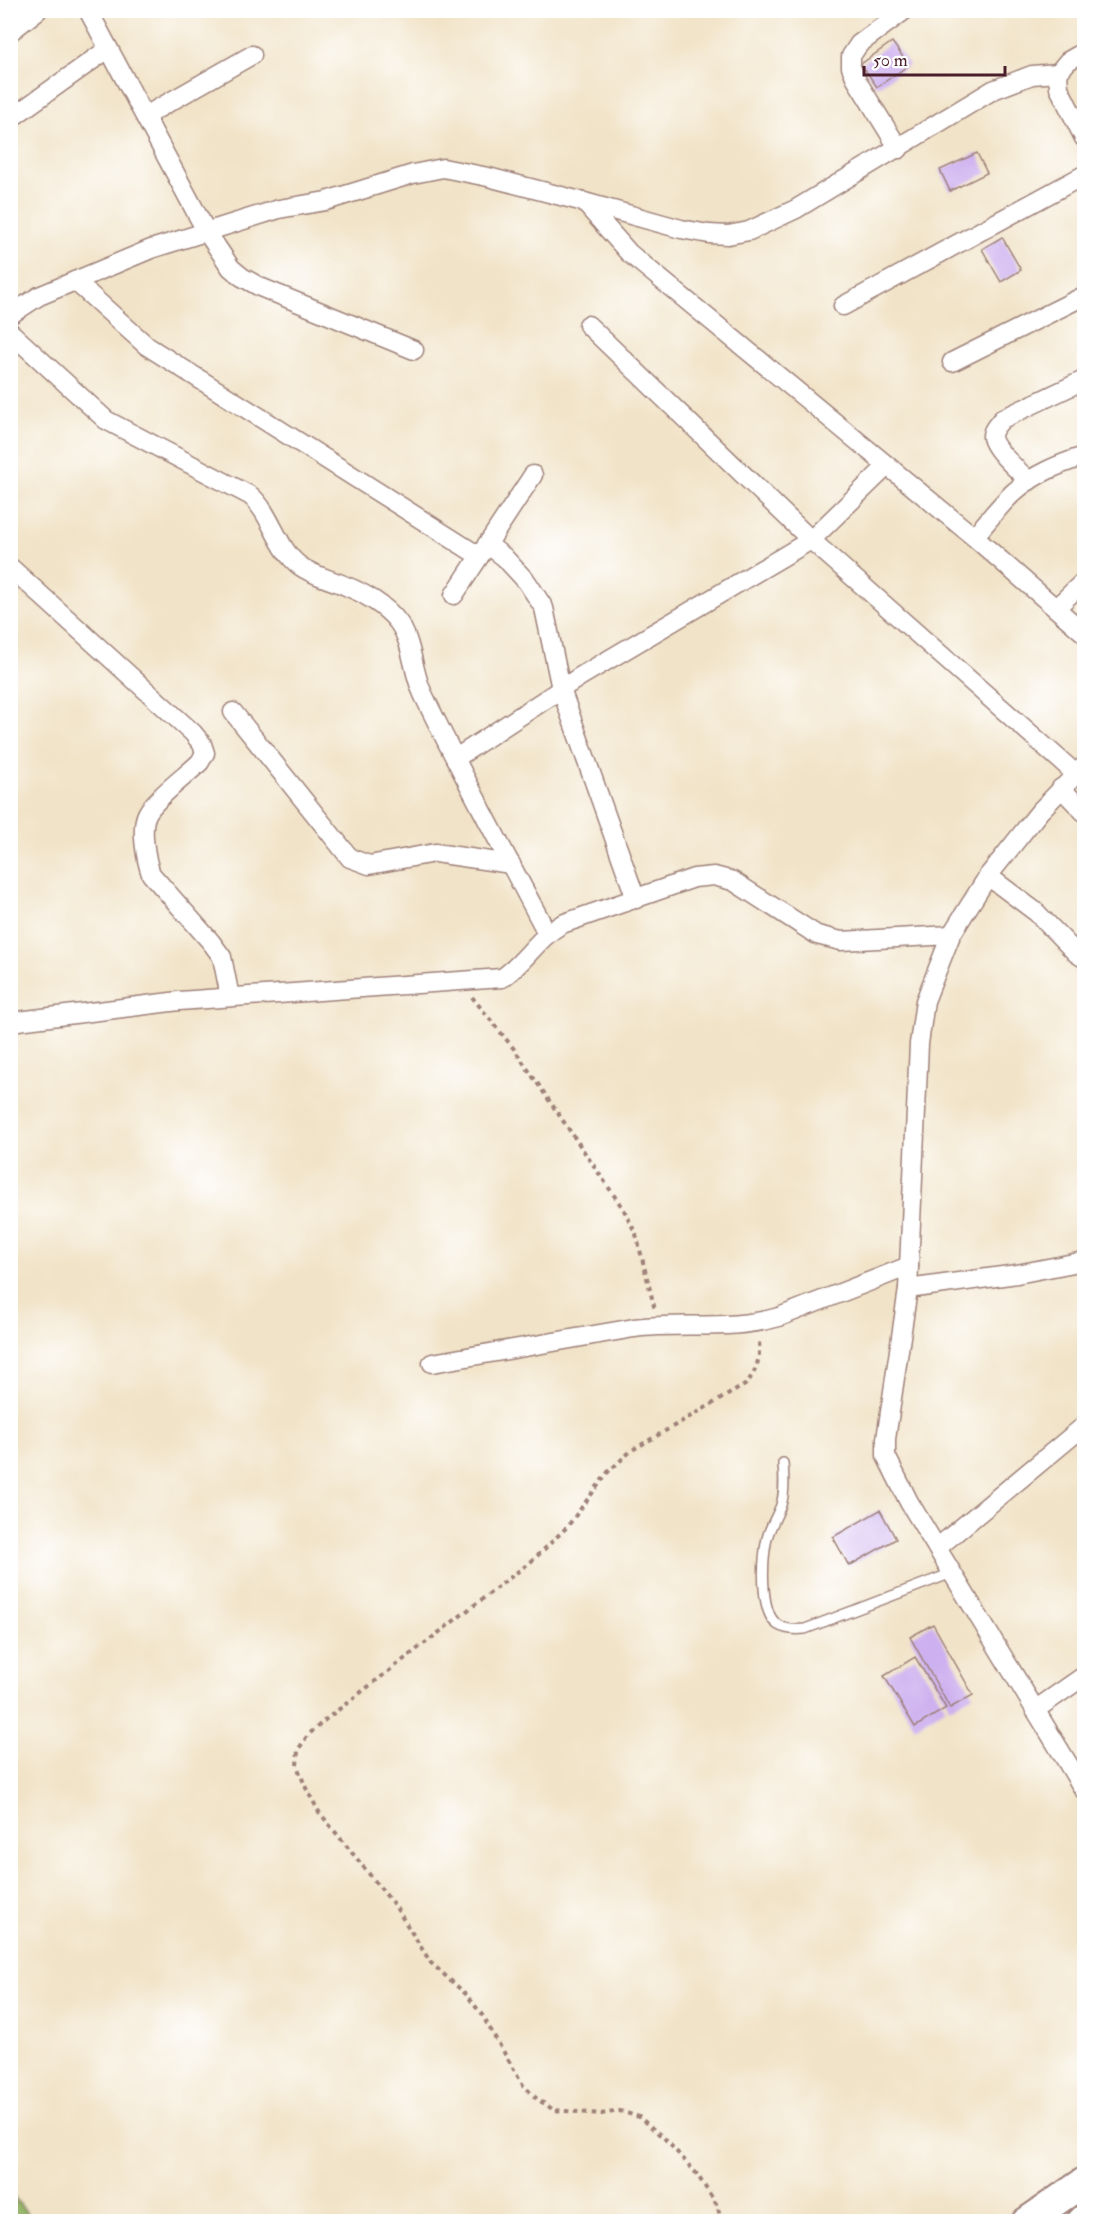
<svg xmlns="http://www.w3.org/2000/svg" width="1095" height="2232" font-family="'IM FELL Double Pica',serif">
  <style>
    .forest { fill: #92b265; stroke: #6e6848; stroke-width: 1.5 }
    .building { fill: #cdb0ef }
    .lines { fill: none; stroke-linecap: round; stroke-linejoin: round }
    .lane-casing { stroke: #9e8179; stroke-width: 12 }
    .street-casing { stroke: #9e8179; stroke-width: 21 }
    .primary-casing { stroke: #9e8179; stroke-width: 32 }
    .path { stroke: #9e8179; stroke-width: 4; stroke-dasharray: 4.5 4.5; stroke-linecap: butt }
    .lane { stroke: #fff; stroke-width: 9 }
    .street { stroke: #fff; stroke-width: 18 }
    .primary { stroke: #fff; stroke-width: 28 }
  </style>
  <rect width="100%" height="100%" fill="#fff"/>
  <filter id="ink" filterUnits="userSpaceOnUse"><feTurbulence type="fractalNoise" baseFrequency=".0167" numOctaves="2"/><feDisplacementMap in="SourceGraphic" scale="12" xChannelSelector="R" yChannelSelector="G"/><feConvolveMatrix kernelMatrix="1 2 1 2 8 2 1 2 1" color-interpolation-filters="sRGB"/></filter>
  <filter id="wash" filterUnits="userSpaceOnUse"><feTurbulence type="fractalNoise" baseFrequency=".008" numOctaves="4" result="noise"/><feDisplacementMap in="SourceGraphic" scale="24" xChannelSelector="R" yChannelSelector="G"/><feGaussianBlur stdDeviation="1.35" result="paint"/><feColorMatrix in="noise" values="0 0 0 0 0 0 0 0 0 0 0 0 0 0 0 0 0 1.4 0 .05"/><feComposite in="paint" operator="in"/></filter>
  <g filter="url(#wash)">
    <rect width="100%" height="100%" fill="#f1e3c7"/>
    <path class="forest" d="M11,2193L33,2221H11Z"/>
    <g id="blocks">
      <g class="building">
        <path d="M892,42L909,65L877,87L861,64Z"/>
        <path d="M977,153L987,173L950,191L940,170Z"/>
        <path d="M1002,237L1021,270L1001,282L982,249Z"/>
        <path d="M880,1510L896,1539L849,1566L833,1537Z"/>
        <path d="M933,1624L973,1695L950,1708L910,1637Z"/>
        <path d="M915,1657L946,1708L915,1727L884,1676Z"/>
      </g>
    </g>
  </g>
  <g filter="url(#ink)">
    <use href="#blocks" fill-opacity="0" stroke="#9e8179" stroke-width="1.5"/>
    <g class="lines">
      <defs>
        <path id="lane" d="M783,1463C784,1477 785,1492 781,1505C777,1516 771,1525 768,1535C762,1554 759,1613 778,1625C786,1630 795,1630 805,1629L952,1573"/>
        <g id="street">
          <path d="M88,10L206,231L231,268L242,277L260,287L414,350"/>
          <path d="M10,32L38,10"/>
          <path d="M1084,52L1068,61L1058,73L1059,88L1084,138"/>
          <path d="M145,116L252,55"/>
          <path d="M10,119L108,49"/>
          <path d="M899,149L857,81L851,67V56L859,44L905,10"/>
          <path d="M584,202L629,253L974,537L1084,633"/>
          <path d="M75,281L147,346L479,556"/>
          <path d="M843,306L1084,175"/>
          <path d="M10,315L39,296L151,249L279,209L326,201L413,174L443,168L488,177L584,202L681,229L709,234L728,235L749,231L796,209L993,90L1032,75L1058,73"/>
          <path d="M588,325L811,540L1076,774"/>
          <path d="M10,332L106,420L251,496C272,515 277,549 300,566C314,576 330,579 346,586C364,593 386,606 398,622C413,642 412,671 423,694C462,775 505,853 547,933"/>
          <path d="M952,362L1084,296"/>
          <path d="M1029,481C1020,472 992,448 992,436C992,430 998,424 1002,419L1084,380"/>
          <path d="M974,537C987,522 1000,505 1014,492C1034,474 1060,464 1084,456"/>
          <path d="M487,544L504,557L527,582L544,608L561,689L636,899"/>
          <path d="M10,567L193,733L202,744L205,753L200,762C187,775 154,799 147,814C140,828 146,860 151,874L211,942L222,957L230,997"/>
          <path d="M454,595L533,475"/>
          <path d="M1056,608L1084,581"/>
          <path d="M233,712L350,858L369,865L435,853L511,864"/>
          <path d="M456,758L581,676L811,540L887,466"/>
          <path d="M1084,766L1040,811L988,876L951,935L925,1001L919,1044L908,1289L886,1439V1456L909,1502L1084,1790"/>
          <path d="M1061,788L1084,812"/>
          <path d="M988,876L1036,912L1076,953L1084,958"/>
          <path d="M10,1022L179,1001L502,978C526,962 536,939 562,924L694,878L714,876L733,881L817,935L841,941L951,935"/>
          <path d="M908,1289L1017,1274L1084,1261"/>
          <path d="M432,1363L634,1328C682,1322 731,1331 779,1317L909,1266"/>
          <path d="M937,1548L1084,1426"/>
          <path d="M1035,1710L1084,1676"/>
        </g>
        <g id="primary">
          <path d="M1026,2222L1084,2182"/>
          <path d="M1081,2222L1084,2219"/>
        </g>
      </defs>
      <use href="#lane" class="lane-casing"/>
      <use href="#street" class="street-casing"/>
      <use href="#primary" class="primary-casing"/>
      <g class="path">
        <path d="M472,997L514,1049L624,1210L636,1234L655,1310"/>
        <path d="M722,2222L717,2205L696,2173L665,2139L639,2117L620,2111L601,2114L554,2110L537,2099L523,2085L482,2015L467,1995L431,1963L395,1906L319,1812L306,1788L297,1766L298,1750L308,1735L325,1720L533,1560L567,1527L608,1472L632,1450L745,1385C758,1370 760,1358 759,1339"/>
      </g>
      <use href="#lane" class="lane"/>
      <use href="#street" class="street"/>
      <use href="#primary" class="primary"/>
    </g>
  </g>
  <rect width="1095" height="2232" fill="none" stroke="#fff" stroke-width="36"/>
  <path d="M864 66v9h141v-9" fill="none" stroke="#4a1f2b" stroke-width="3"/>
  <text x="873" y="66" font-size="18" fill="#4a1f2b" stroke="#ffffff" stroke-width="4.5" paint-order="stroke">50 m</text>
</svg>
